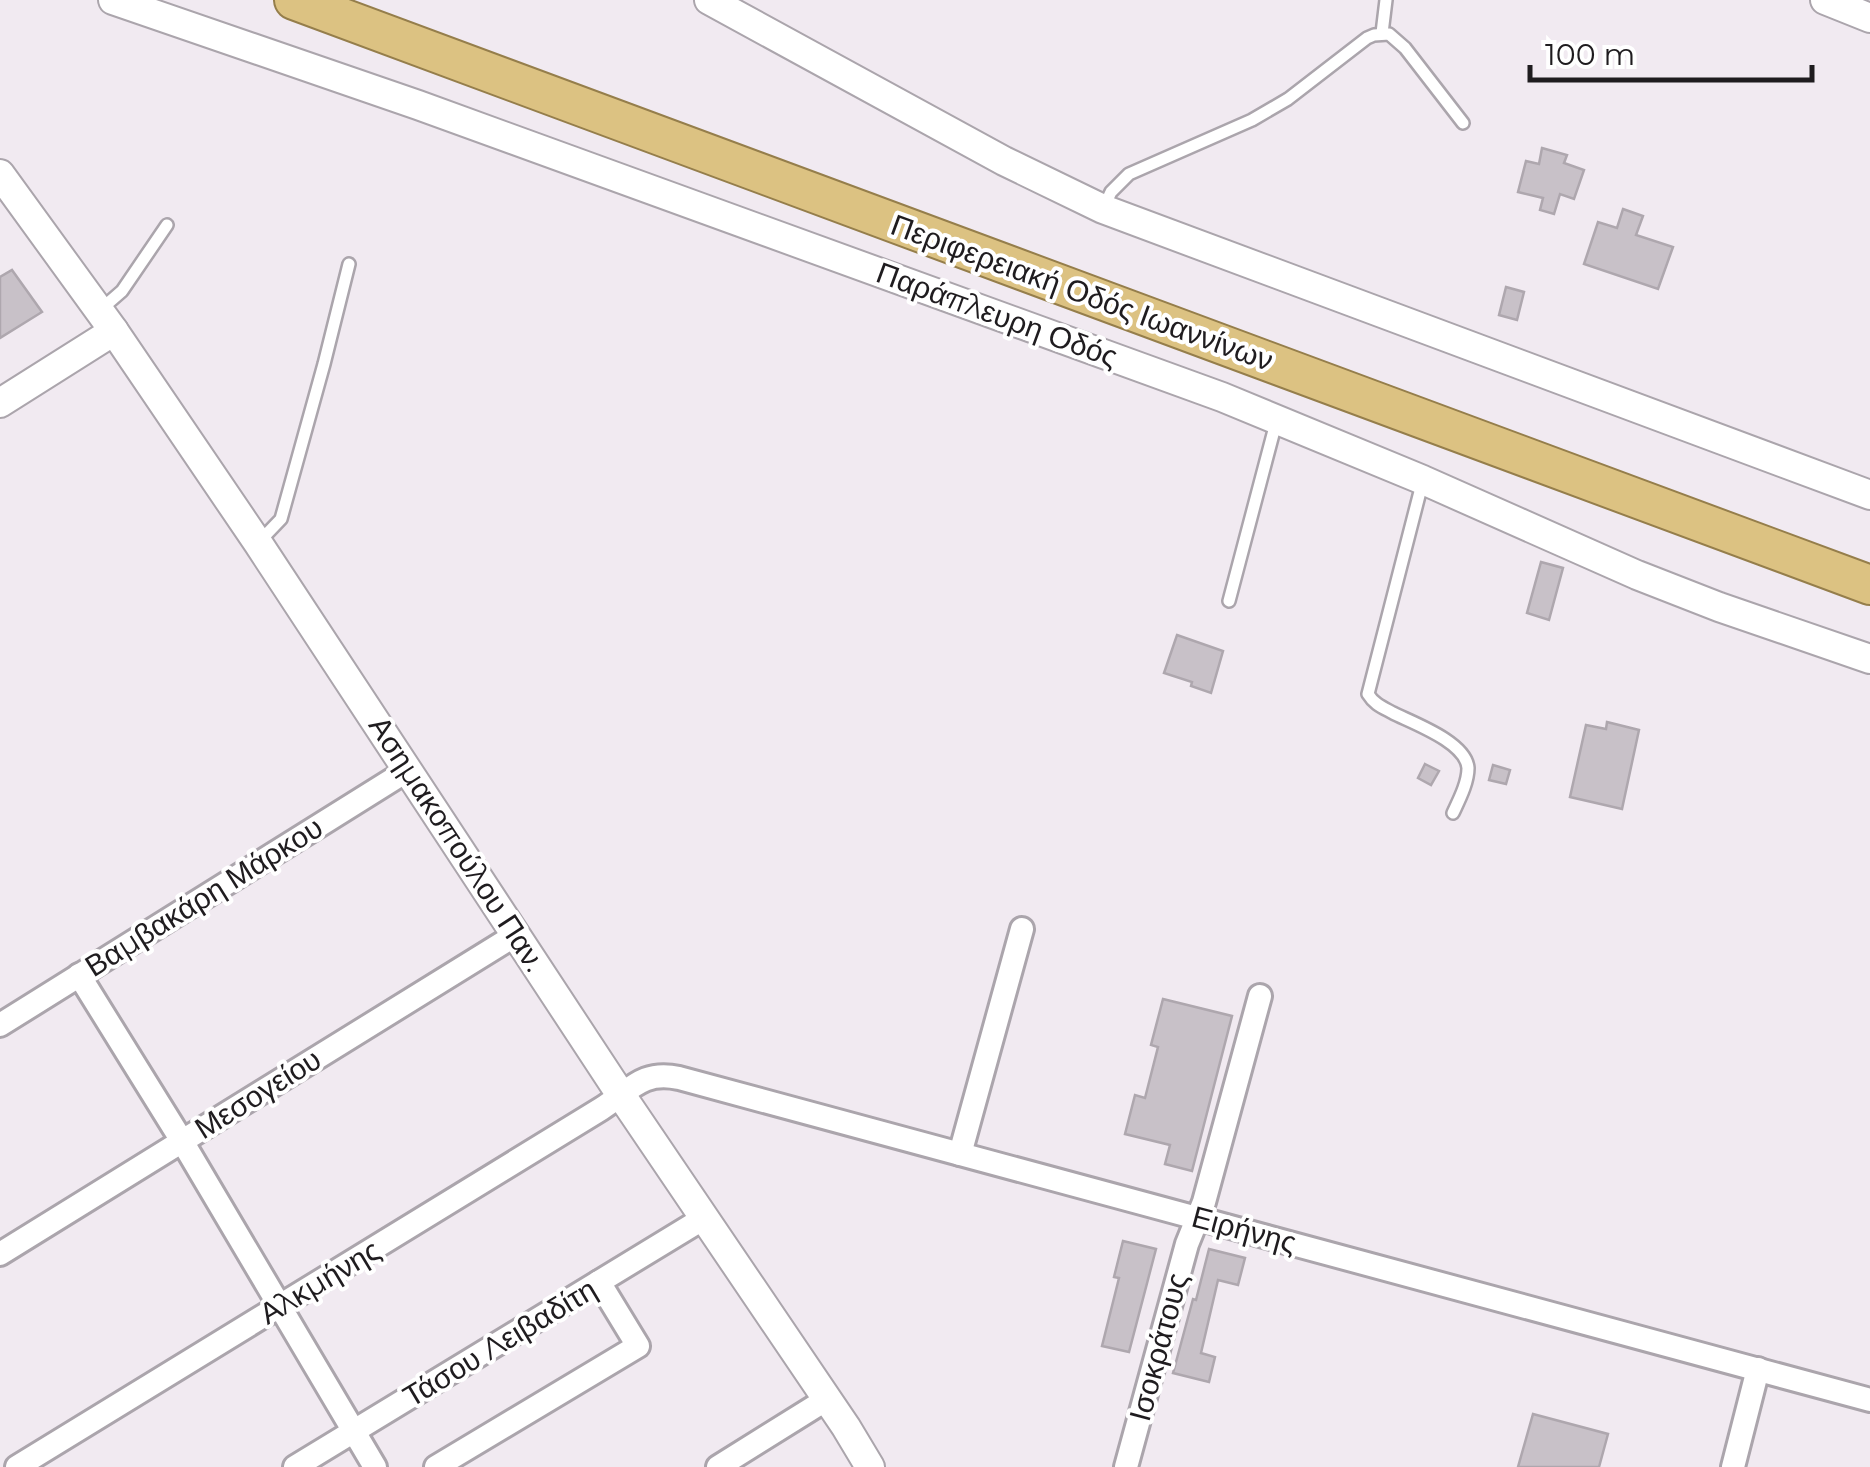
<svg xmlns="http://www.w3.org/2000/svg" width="1870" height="1467" font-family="Montserrat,sans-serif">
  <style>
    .building { fill: #c8c1c8; stroke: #aea7ae; stroke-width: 2.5 }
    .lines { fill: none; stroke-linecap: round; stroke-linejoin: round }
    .service-casing { stroke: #aba5ac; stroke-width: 16 }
    .minor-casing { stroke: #aba5ac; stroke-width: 28 }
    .tertiary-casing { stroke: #aba5ac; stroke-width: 32 }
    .trunk-casing { stroke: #957e4b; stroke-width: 42 }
    .service { stroke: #fff; stroke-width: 11 }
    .minor { stroke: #fff; stroke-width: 22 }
    .tertiary { stroke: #fff; stroke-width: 28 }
    .trunk { stroke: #dcc282; stroke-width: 38 }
    .labels { text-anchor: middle; stroke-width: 8; stroke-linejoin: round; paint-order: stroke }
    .street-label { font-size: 30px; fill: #1f1c1f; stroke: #fff }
  </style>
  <rect width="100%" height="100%" fill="#f1eaf1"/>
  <g class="building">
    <path d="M1542,148L1567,155L1564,163L1584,170L1574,199L1560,194L1554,214L1540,210L1543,198L1518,192L1526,161L1539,164Z"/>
    <path d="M1623,209L1643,216L1636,235L1673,247L1658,289L1584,264L1598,222L1617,228Z"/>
    <path d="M12,270L42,312L0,338V277Z"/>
    <path d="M1506,287L1524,292L1517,320L1499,315Z"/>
    <path d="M1541,562L1563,568L1549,620L1527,613Z"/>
    <path d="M1177,635L1223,651L1211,693L1191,686L1192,682L1164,673Z"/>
    <path d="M1607,722L1639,730L1622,809L1570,797L1586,725L1606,729Z"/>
    <path d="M1425,764L1439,771L1431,785L1418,778Z"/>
    <path d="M1493,765L1510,770L1506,784L1489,780Z"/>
    <path d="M1163,999L1232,1016L1192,1171L1165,1164L1170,1145L1125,1134L1135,1095L1145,1098L1158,1047L1151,1045Z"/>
    <path d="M1123,1241L1156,1249L1129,1352L1102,1346L1119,1278L1114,1277Z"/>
    <path d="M1209,1249L1245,1258L1238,1285L1218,1280L1201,1353L1215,1357L1209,1382L1173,1373L1193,1299L1196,1300Z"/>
    <path d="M1533,1414L1608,1434L1599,1467H1518Z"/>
  </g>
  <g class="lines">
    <defs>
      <g id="service">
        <path d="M1382,33L1386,0"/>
        <path d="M1103,209L1111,192L1129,174L1252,120L1288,99L1367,38L1374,35L1389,34L1405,48L1463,123"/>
        <path d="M99,311L122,291L167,225"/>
        <path d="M1423,480L1368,694C1374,704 1382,707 1393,713C1413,723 1466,742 1468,768C1468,783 1459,800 1453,813"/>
        <path d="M258,543L281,519L324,364L349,264"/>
        <path d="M1229,601L1277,419"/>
      </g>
      <g id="minor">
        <path d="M79,975L182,1141L375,1467"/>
        <path d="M0,1025L408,770"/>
        <path d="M960,1154L1022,929"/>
        <path d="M0,1254L517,934"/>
        <path d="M17,1467L601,1109C631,1090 642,1070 679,1078L1870,1400"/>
        <path d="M295,1467L704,1218"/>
        <path d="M436,1467L638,1346L599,1282"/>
        <path d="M718,1467L827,1399"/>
        <path d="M1126,1467L1187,1244L1204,1202L1260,996"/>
        <path d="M1733,1467L1758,1369"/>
      </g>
      <g id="tertiary">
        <path d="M113,0L418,105L1222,397L1423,480L1637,575L1719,607L1870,659"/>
        <path d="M709,0L1004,161L1103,209L1870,495"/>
        <path d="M1825,0L1870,18"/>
        <path d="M0,174L114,331L258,543L621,1095L846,1427L870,1467"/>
        <path d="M0,403L114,331"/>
      </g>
      <path id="trunk" d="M294,0L1870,585"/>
    </defs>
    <use href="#service" class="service-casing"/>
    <use href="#minor" class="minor-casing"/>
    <use href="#tertiary" class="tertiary-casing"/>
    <use href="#trunk" class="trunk-casing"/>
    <use href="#service" class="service"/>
    <use href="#minor" class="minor"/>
    <use href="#tertiary" class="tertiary"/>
    <use href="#trunk" class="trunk"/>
  </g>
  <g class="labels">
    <g class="street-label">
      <text transform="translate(1082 293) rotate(20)" y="10">Περιφερειακή Οδός Ιωαννίνων</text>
      <text transform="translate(997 315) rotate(20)" y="10">Παράπλευρη Οδός</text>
      <text transform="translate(457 844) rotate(57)" y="10">Ασημακοπούλου Παν.</text>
      <text transform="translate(204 897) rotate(-32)" y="10">Βαμβακάρη Μάρκου</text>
      <text transform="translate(258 1094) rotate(-32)" y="10">Μεσογείου</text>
      <text transform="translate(1244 1230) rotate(15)" y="10">Ειρήνης</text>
      <text transform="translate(320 1282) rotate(-31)" y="10">Αλκμήνης</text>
      <text transform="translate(500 1343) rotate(-31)" y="10">Τάσου Λειβαδίτη</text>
      <text transform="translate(1159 1347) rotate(-75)" y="10">Ισοκράτους</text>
    </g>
  </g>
  <path d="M1530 65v15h282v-15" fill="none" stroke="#1f1c1f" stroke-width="5"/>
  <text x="1545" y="65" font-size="30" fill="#1f1c1f" stroke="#ffffff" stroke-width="8" paint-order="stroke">100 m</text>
</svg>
